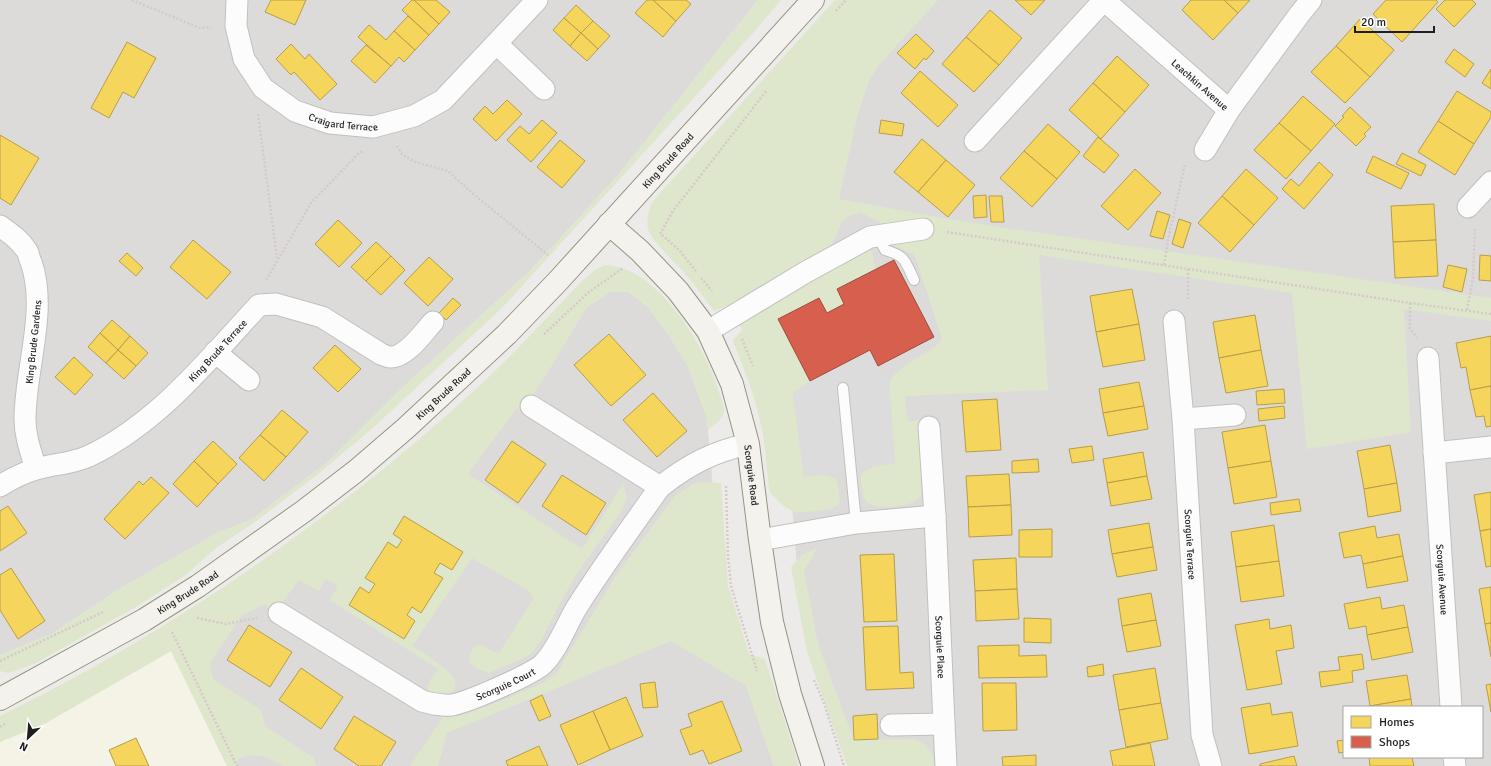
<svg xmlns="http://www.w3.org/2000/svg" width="1491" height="766" font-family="Signika,sans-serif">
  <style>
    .residential { fill: #dcdbda; fill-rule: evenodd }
    .education { fill: #f5f2e6 }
    .grass { fill: #dee7cb }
    .parking { fill: #dddcdc }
    .homes { fill: #f6d55c; stroke: #b69e4a }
    .shops { fill: #d6604d; stroke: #9f4c3f }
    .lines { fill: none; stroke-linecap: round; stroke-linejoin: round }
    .lane-casing { stroke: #c0c0bf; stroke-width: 12 }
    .street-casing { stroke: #c0c0bf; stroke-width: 23 }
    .secondary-casing { stroke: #969483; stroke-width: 24 }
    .path { stroke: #d6c9c9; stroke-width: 2.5; stroke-dasharray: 2 2; stroke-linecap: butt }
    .lane { stroke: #fcfcfc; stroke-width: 10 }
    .street { stroke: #fcfcfc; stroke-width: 21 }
    .secondary { stroke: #f3f2ec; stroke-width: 22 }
    .labels { text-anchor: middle; stroke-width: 4; stroke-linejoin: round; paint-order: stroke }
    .street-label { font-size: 10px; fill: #1f1f1f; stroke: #fff }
  </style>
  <rect width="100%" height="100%" fill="#edebe9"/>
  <g class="residential">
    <path d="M0,0H758L618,175L533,268L402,388L328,462L251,520L219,532L121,588L52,634L0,655Z"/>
    <path d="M867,0H1491V766H851L797,567L790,482L732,152ZM1344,707H1482V757H1344Z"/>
    <path d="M610,292H629L648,307L666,331L688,366L707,418L714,501L717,581L747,686L774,766H227L171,651L587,307Z"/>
  </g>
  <path class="education" d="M171,651L227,766H0V742L46,723Z"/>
  <g class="grass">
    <path d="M758,0H781L755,31L502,308L374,427L317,475L255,522L216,548L187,574L136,607L36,663L15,671L8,673L0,671V655L52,634L121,588L219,532L251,520L328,462L402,388L533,268L618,175Z"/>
    <path d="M835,0H938L879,65L869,80L857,118L839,199L972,223L1491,298V321L1404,309L1411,432L1307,449L1292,293L1039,255L1048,390L905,396L908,421H918L922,494C919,497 917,500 913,502C903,507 875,510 867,502C863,499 863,493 862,488C861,482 860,478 862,473L875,466L895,463L889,382C895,373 903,367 912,361C922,354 936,349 942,339L917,261L913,254L892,245L885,225L860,212L847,217L841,223L835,239L831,245L823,252L731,308L727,306L715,311L713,310C702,295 691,280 679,267C671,258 651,240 648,229C646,220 649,210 652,202Z"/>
    <path d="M868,247C873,254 875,260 875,269L837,289L844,304L827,313L819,298L778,319L810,381L793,394L804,477C812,476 834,472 837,481C839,487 839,495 840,501C839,502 838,505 837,506C832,510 803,513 796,512C786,510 774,498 769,490C767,472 766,453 763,435C757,403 746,372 733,342L734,339L742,330L738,322Z"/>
    <path d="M605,265C656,265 705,346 718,389C720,396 725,406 724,412C722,421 714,424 708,430L707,418L688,366L666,331L648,307L629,292H610L587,307L549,370L523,410L517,408L468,474L582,549L623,484L627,498L622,510L578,572L561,601L542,638L534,651L524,658L489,673L478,669L469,662C468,654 473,647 480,644L494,652L499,653L532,601L533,598L529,591L472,558L412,646C422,653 467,677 453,691C446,697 437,694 429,692C425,683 434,676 438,669L330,600L338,586L326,579L319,591L299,580L276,611L264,604L241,616L210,664L213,679L261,710L265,726L314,758L316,766H284L264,756L252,755L239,758L235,766H227L171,651L46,723L0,742V716C175,630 335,518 478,387C515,353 549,315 584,279L596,269Z"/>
    <path d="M704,482L721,483L728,585L749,654L765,659L799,766H774L746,686L671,641L447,733L438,766H410L443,717C459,720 529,690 546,681C549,679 552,676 556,674L616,576L675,496L693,484Z"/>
    <path d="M818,547L804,571L818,644L854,740L914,739C927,744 934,752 934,766H847L807,652L791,567L802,555Z"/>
  </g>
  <path class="parking" d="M870,350L878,366L889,382L895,463L804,477L793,393L810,381Z"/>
  <g class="homes">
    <path d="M271,0H306L295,25L265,12Z"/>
    <path d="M412,0H414L439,24L429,35L402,10Z"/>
    <path d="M414,0H436L450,12L439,24Z"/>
    <path d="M647,0H653L676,21L663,37L635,13Z"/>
    <path d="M653,0H686L691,4L676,21Z"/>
    <path d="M1015,0H1045L1031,15Z"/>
    <path d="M1191,0H1224L1238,13L1213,40L1182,10Z"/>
    <path d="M1224,0H1250L1238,13Z"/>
    <path d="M1386,0H1436L1438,2L1402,42L1373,14Z"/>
    <path d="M1445,0H1472L1476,4L1454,27L1436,9Z"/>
    <path d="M576,5L593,21L581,33L564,18Z"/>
    <path d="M990,10L1022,38L999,65L966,37Z"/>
    <path d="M408,16L429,35L415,50L394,31Z"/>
    <path d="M564,18L581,33L570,46L553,30Z"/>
    <path d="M1360,19L1394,50L1370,77L1336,46Z"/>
    <path d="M593,21L610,36L598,49L581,33Z"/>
    <path d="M369,25L386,40L394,31L415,50L404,62L399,57L391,66L358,37Z"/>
    <path d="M581,33L598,49L587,61L570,46Z"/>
    <path d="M916,34L934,51L926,60L924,58L915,69L897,53Z"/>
    <path d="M966,37L999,65L974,92L942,64Z"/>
    <path d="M127,42L156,58L134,98L123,92L109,118L91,108Z"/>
    <path d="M291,44L305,59L309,54L337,84L320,100L294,72L291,75L276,59Z"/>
    <path d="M366,45L391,66L375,83L351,61Z"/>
    <path d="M1336,46L1370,77L1345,103L1311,72Z"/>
    <path d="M1454,49L1474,64L1465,77L1445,62Z"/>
    <path d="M1117,56L1149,85L1125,112L1093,83Z"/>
    <path d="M1491,69V89L1482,83Z"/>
    <path d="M920,71L958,105L938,127L901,93Z"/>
    <path d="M1093,83L1125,112L1101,139L1069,110Z"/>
    <path d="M1457,91L1491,112V117L1474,144L1438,121Z"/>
    <path d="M1303,96L1335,124L1311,151L1279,123Z"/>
    <path d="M507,100L522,114L496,141L473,119L485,106L493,114Z"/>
    <path d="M1350,107L1371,127L1364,134L1366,136L1356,146L1335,126L1344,117L1342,116Z"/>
    <path d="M542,120L557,133L531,162L507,140L520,126L529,134Z"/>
    <path d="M881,120L904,124L902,136L879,133Z"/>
    <path d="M1438,121L1474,144L1455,175L1418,152Z"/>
    <path d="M1279,123L1311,151L1286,179L1254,150Z"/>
    <path d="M1048,124L1080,152L1057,179L1024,151Z"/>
    <path d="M0,135L39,158L11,205L0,198Z"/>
    <path d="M1098,137L1119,155L1104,173L1083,156Z"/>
    <path d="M922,139L946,160L918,192L894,172Z"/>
    <path d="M560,140L585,161L562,188L537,167Z"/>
    <path d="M1024,151L1057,179L1032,207L1000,178Z"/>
    <path d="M1402,153L1426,165L1421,176L1396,164Z"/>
    <path d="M1373,156L1409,173L1401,189L1366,172Z"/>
    <path d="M946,160L975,185L948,217L918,192Z"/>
    <path d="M1319,162L1333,175L1304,209L1282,189L1291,179L1299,186Z"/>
    <path d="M1135,169L1161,193L1128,230L1101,206Z"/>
    <path d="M1246,169L1278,198L1254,225L1222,196Z"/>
    <path d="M986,195L987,217L974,218L973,196Z"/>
    <path d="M989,196H1002L1004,222H991Z"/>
    <path d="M1222,196L1254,225L1230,252L1198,223Z"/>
    <path d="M1434,204L1436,240L1393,242L1391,206Z"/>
    <path d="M1157,211L1170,215L1163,239L1150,236Z"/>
    <path d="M1179,219L1191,223L1183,248L1172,244Z"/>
    <path d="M338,220L362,243L339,267L315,244Z"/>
    <path d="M193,240L231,272L207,299L170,267Z"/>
    <path d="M1436,240L1438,276L1395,278L1393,242Z"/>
    <path d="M376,242L391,256L366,281L351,267Z"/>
    <path d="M127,253L143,268L136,276L119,261Z"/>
    <path d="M1480,255L1491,256V281L1479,280Z"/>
    <path d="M391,256L405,270L381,295L366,281Z"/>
    <path d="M429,257L453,279L428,306L404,283Z"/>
    <path d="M1448,265L1467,269L1462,292L1443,287Z"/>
    <path d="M1132,289L1139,324L1096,332L1090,296Z"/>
    <path d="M453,298L461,305L446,320L439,313Z"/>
    <path d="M1255,315L1261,350L1219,358L1213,322Z"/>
    <path d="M112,320L130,336L118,350L100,333Z"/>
    <path d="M1139,324L1145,360L1103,367L1096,332Z"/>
    <path d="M100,333L118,350L106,363L88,347Z"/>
    <path d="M609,334L646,375L611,406L574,365Z"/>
    <path d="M130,336L148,353L136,366L118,350Z"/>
    <path d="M1491,336V386L1470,390L1466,367L1461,368L1456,343Z"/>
    <path d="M335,345L361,369L338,392L313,368Z"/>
    <path d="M118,350L136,366L124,379L106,363Z"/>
    <path d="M1261,350L1268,386L1226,393L1219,358Z"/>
    <path d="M74,357L93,375L75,395L55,377Z"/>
    <path d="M1139,382L1144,406L1103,413L1099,389Z"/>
    <path d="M1491,386V426L1486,427L1484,416L1476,417L1470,390Z"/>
    <path d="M1284,389L1285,403L1257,405L1256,391Z"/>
    <path d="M653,393L687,431L657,457L623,420Z"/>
    <path d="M997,399L1001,450L966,452L962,401Z"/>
    <path d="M1144,406L1148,429L1108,436L1103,413Z"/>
    <path d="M1284,406L1285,418L1259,421L1258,409Z"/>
    <path d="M282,410L308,432L286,457L260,435Z"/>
    <path d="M1265,425L1271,461L1228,468L1222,432Z"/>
    <path d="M260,435L286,457L264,481L239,458Z"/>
    <path d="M213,441L237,464L218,484L194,461Z"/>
    <path d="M512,441L546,464L518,503L485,480Z"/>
    <path d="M1390,445L1397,483L1364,489L1357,451Z"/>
    <path d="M1092,446L1094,460L1072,463L1069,449Z"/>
    <path d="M1143,452L1147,476L1107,483L1103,459Z"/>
    <path d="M1038,459L1039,472L1012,473V461Z"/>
    <path d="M194,461L218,484L197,507L173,484Z"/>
    <path d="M1271,461L1277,497L1234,504L1228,468Z"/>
    <path d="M1009,474L1011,505L968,507L966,476Z"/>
    <path d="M562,475L606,503L586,535L542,506Z"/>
    <path d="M1147,476L1152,499L1111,506L1107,483Z"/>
    <path d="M151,477L169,493L125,539L104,519L139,481L143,485Z"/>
    <path d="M1397,483L1401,511L1368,517L1364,489Z"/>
    <path d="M1491,492V529L1480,531L1474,495Z"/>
    <path d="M1299,499L1301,511L1271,515L1270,503Z"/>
    <path d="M1011,505L1012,535L969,537L968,507Z"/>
    <path d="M8,506L27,533L0,551V511Z"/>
    <path d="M404,516L463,552L452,570L440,563L434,573L443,578L421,613L412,607L407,615L415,621L404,639L349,605L360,587L369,593L375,584L365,578L388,542L397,548L402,540L393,534Z"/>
    <path d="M1149,523L1153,547L1112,554L1108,530Z"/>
    <path d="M1274,525L1279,561L1236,567L1231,532Z"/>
    <path d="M1375,526L1377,538L1399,534L1403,556L1363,564L1361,555L1344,558L1339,533Z"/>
    <path d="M1052,529V557H1019V530Z"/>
    <path d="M1491,529V566L1486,567L1480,531Z"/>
    <path d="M1153,547L1157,570L1117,577L1112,554Z"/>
    <path d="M894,554L897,621L864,622L860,555Z"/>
    <path d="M1403,556L1408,581L1367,588L1363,564Z"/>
    <path d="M1016,558L1017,589L975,591L973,560Z"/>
    <path d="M1279,561L1284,596L1241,602L1236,567Z"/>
    <path d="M11,568L45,621L18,639L0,610V575Z"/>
    <path d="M1491,587V623L1485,624L1479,589Z"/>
    <path d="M1017,589L1019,619L976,621L975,591Z"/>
    <path d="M1151,593L1156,620L1122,626L1118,599Z"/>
    <path d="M1380,597L1382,609L1404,605L1408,627L1367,635L1366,626L1349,629L1344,604Z"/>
    <path d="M1024,618L1051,619V643L1024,642Z"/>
    <path d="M1269,619L1270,629L1291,625L1294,648L1276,651L1282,684L1247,690L1235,625Z"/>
    <path d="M1156,620L1161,646L1127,652L1122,626Z"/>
    <path d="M1491,623V657L1485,624Z"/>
    <path d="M249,625L292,652L270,687L227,660Z"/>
    <path d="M898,626L900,673L913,672L914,688L866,690L863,627Z"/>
    <path d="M1408,627L1413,652L1372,660L1367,635Z"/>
    <path d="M1019,645V656L1046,655L1047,677L979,678L978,646Z"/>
    <path d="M1362,654L1364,669L1352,671L1353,682L1321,687L1319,672L1340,670L1338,657Z"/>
    <path d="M1103,664L1104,675L1088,677L1087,667Z"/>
    <path d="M301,668L343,697L321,729L279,700Z"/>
    <path d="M1155,668L1161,703L1119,710L1113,675Z"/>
    <path d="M1407,675L1411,699L1370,706L1366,681Z"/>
    <path d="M655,682L658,707L643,708L640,684Z"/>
    <path d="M982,683H1016L1017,730L983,731Z"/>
    <path d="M1491,684V712L1486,685Z"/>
    <path d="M542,695L551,716L539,721L530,701Z"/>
    <path d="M626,697L643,736L610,750L593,711Z"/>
    <path d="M1411,699L1412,707H1371L1370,706Z"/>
    <path d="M722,701L742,751L709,764L703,750L690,755L680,730L692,726L688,714Z"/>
    <path d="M1161,703L1168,739L1126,747L1119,710Z"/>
    <path d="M1270,703L1272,715L1292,712L1298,746L1249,754L1241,708Z"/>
    <path d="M593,711L610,750L578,765L560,725Z"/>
    <path d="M877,714L878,739L854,740L853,716Z"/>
    <path d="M354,716L396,742L381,766H359L334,749Z"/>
    <path d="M136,738L149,766H116L109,750Z"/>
    <path d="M1344,740V752L1339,753L1337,741Z"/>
    <path d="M1150,743L1155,766H1113L1110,751Z"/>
    <path d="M539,746L548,766H508L506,761Z"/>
    <path d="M1036,755V766H1003L1002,757Z"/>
    <path d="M1294,756L1297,766H1260V764Z"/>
    <path d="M1369,757H1412L1414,766H1370Z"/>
  </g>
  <path class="shops" d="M894,260L934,337L878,366L870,350L810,381L778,319L819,298L827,313L844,304L837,289Z"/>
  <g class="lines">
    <defs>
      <g id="lane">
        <path d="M878,236L885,250C906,256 905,261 914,280"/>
        <path d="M843,388L856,523"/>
      </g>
      <g id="street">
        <path id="s1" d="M237,0L236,26L244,59L263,88L295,111L330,123L373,127L414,116L443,100L537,0"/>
        <path id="s2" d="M1104,0L1229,110L1299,15L1311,0"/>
        <path d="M497,44L544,89"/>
        <path d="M975,141L1104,0"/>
        <path d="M1205,150L1229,110"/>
        <path d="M1468,207L1491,182"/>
        <path d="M0,226C10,233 20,240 27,251C29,254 29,259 31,262C48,310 25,369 25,419C25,437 31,452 36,469"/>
        <path id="s3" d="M1174,321L1183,419L1202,735L1211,766"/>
        <path d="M708,331L806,272L870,237L923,229"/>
        <path d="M215,352L249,380"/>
        <path id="s4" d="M1428,358L1451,707"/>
        <path d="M531,406L660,487"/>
        <path d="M1183,419L1235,415"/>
        <path d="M929,427L935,516"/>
        <path d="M1434,453L1491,447"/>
        <path id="s5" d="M0,486C11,479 23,473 36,469C53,464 72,464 89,456C158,423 208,360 259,305L276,304L322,317L381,354C384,355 387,357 390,357C406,358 423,333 433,322"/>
        <path id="s6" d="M760,540L856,523L935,516L944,724L891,725"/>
        <path id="s7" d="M279,613L422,701C433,704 441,706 452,705C468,702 531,675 543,664C558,649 566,625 577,607C603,566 632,526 660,487C689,464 713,452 748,444"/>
        <path d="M944,724L946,766"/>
        <path d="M1454,757L1455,766"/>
      </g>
      <g id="secondary">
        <path id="s8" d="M609,224L640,251L678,291L708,331L732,384L748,444L760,540L772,622L790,694L813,766"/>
        <path id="s9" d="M0,699L144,620L198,586L304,511L356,471L406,428L507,334L558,281L813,0"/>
      </g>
    </defs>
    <use href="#lane" class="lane-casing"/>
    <use href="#street" class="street-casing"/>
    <use href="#secondary" class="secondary-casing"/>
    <g class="path">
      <path d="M132,0L200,28L211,27"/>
      <path d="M836,11L846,0"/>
      <path d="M258,114L277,258"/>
      <path d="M397,146L402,154L415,162L448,171L472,193L548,255"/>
      <path d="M947,232L1410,303L1491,314"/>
      <path d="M660,234L673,211L767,90"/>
      <path d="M662,235L679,250L696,271"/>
      <path d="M1164,265L1168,240L1185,164"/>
      <path d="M1188,269V301"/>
      <path d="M701,278L712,291"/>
      <path d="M266,280L311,203L358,154L363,151"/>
      <path d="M1410,303V328L1417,338"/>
      <path d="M1467,310L1473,278L1475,229"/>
      <path d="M544,334L589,292L623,268"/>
      <path d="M742,339L753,366"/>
      <path d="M726,486L728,556L731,586L757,671"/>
      <path d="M197,618L226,624L257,618"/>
      <path d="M172,632L237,766"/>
      <path d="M0,661L103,612"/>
      <path d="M814,680L824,703L844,766"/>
      <path d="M0,727L5,724"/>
    </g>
    <use href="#lane" class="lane"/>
    <use href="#street" class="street"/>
    <use href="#secondary" class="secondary"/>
  </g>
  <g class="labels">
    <g class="street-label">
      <text dy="4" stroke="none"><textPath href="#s2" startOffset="128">Leachkin Avenue</textPath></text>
      <text dy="4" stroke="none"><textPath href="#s1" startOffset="184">Craigard Terrace</textPath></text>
      <text dy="4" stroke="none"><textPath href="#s9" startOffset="864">King Brude Road</textPath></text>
      <text transform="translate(33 342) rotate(-84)" y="4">King Brude Gardens</text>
      <text dy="4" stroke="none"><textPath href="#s5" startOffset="262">King Brude Terrace</textPath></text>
      <text dy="4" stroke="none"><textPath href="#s9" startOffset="540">King Brude Road</textPath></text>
      <text dy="4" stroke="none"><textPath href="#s8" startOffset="298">Scorguie Road</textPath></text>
      <text dy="4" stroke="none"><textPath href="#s3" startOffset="224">Scorguie Terrace</textPath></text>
      <text dy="4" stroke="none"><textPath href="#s4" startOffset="222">Scorguie Avenue</textPath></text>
      <text dy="4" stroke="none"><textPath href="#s9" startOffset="216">King Brude Road</textPath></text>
      <text dy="4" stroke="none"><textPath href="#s6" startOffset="308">Scorguie Place</textPath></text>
      <text dy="4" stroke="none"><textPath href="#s7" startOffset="256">Scorguie Court</textPath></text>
    </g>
  </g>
  <rect x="1343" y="706" width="140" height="52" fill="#ffffff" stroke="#a5a5a5"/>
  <rect x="1351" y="716" width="20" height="12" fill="#f6d55c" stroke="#a5a5a5"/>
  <text x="1379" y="726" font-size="12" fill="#1f1f1f">Homes</text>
  <rect x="1351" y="736" width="20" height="12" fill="#d6604d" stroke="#a5a5a5"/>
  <text x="1379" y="746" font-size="12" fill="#1f1f1f">Shops</text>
  <g transform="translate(28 738) rotate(206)" stroke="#ffffff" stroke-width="3" paint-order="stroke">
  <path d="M0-3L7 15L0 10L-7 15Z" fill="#1f1f1f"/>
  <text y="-6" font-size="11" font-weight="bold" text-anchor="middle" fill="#1f1f1f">N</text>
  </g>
  <path d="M1355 26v6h79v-6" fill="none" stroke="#1f1f1f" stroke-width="2"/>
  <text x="1361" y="26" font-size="12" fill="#1f1f1f" stroke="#ffffff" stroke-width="3" paint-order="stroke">20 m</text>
</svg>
